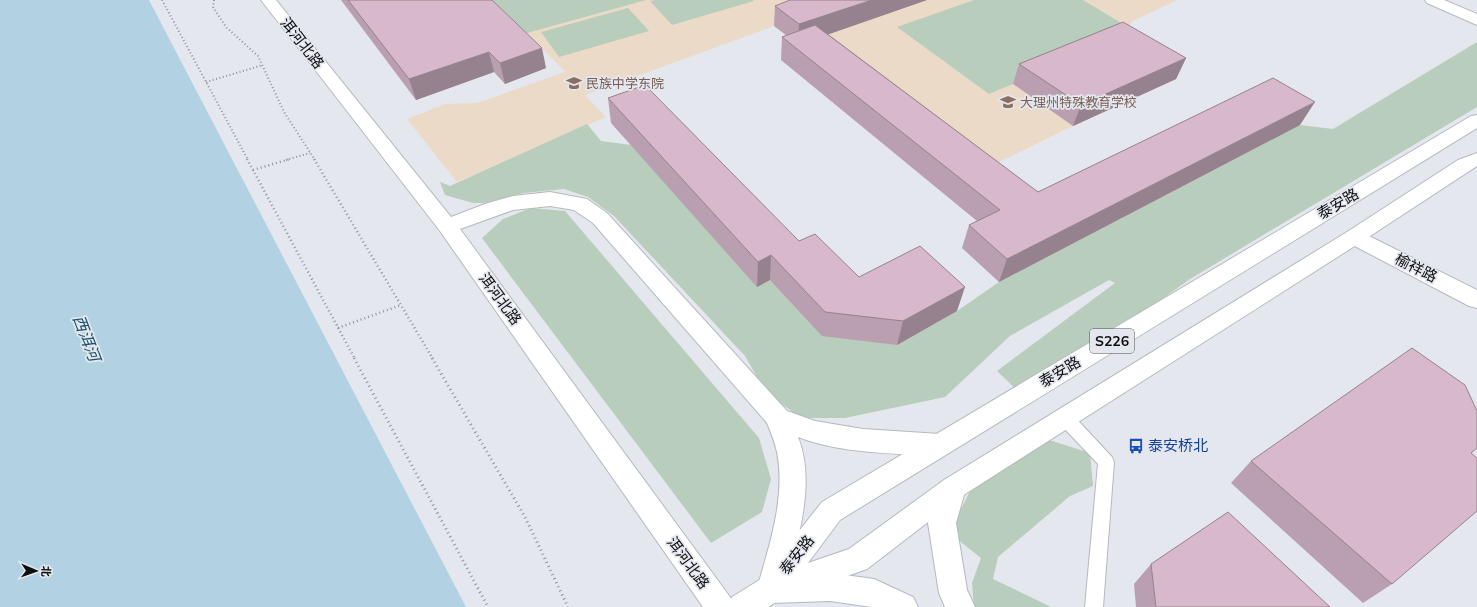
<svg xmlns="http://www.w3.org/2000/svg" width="1477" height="607" font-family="Mulish,'Noto Sans SC',sans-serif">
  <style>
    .education { fill: #ebdac8 }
    .green { fill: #b8cdbb }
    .water { fill: #b2d2e3 }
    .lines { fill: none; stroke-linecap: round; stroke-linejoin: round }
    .lane-casing { stroke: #b5b9bf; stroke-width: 2 }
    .street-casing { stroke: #b5b9bf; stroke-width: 2 }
    .primary-casing { stroke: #b5b9bf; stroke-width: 2 }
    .path-far2 { stroke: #919399; stroke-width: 2; stroke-dasharray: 1 2.5; stroke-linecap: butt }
    .path-far1 { stroke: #919399; stroke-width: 2.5; stroke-dasharray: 1 3; stroke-linecap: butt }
    .path { stroke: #919399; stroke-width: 3; stroke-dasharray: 1 3.5; stroke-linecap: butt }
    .lane { fill: #fff; fill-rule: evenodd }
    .street { fill: #fff; fill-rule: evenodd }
    .primary { fill: #fff; fill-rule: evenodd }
    .wall { fill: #b99faf }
    .shaded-wall { fill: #96828e }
    .building { fill: #d7b9cb; stroke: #96828e }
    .labels { text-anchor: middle; stroke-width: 3.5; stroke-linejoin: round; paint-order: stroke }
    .far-education-label { font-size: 13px; fill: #785e54; stroke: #e4e7ee; text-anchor: start }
    .shield { fill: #e4e7ee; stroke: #4e4f53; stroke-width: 1 }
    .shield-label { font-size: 14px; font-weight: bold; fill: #0d0e10 }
    .street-label { font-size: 15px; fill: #0d0e10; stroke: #e4e7ee }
    .transit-label { font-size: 15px; fill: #164399; stroke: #e4e7ee; text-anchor: start }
    .water-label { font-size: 16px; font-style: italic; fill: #1a536c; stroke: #e4e7ee }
  </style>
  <rect width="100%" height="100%" fill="#e4e7ee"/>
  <path class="education" d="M492,0H1177L1133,21L1115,42L1176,79L1073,126L993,165L798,45L774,26L585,95L606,117L457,182L407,119L445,104L477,103L565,72L527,33Z"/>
  <g class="green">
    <path d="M492,0H646L527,33Z"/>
    <path d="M655,0H753L754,1L672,25L650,1Z"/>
    <path d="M974,0H1083L1136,32L989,94L897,27Z"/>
    <path d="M628,8L649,31L559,57L541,32Z"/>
    <path d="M1477,42V107L1190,279L1141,314L1018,391L997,371L1115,283L1109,280L1010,336L945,397L845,418H801L778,401L757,377L745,356L614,216L588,197L564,189L524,193L484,203H473L445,195L440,182L450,186L587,124L601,141L631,145L757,286L770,280L897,345L957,311L999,282L1300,125L1333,129Z"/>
    <path d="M531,208L565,211L759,438L771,479L762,512L711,543L482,238L503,219Z"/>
    <path d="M1046,439L1090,453L1093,486L1070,496L998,557L993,579L1051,607H974L972,583L981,558L957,539L955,521L974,483Z"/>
  </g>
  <path class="water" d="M0,0H149L466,607H0Z"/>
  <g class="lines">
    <defs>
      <path id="lane" d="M1065,411L1071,413L1112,457L1114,462L1103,607H1085L1098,464L1059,423L1057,418L1059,413Z"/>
      <g id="street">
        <path d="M261,0H276L451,217L485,204L513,196L550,192L587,199L607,213L787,411L815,421L863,429L940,434L949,437L953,445L949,453L940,456C893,453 842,454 798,437C815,480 800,531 789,574L830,573L874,579L913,597L918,607H872L830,601L771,603L761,599L757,589C769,546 786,498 777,452C775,442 771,433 767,423L593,223L574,210L550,206L513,210L460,229L730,597L735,607H703L440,231Z"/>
        <path d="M1425,0H1444L1477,14V25L1427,3Z"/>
        <path d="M1354,230L1361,232L1477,290V308L1469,306L1347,242L1344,237L1347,232Z"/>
        <path d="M953,476L962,480L966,488L956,523L967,590L975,607H945L939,593L928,523L944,480Z"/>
      </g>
      <path id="primary" d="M1477,115V128L840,520L808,563L849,549L944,480L1347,232L1458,160L1477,153V166L1361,242L962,496L867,569L779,600L768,607H727L732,597L761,579L822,502L1471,116Z"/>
    </defs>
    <use href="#lane" class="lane-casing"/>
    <use href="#street" class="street-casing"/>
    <use href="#primary" class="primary-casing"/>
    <g class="path-far2">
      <path d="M162,0L248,160"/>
      <path d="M214,0L213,7L226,27L258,56L284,112L315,160"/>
      <path d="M206,82L263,65"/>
      <path d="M286,160L310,153"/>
    </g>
    <g class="path-far1">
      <path d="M247,159L355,359"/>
      <path d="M314,159L433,359"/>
      <path d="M253,170L290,159"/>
      <path d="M338,328L401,305"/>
    </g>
    <g class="path">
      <path d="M354,358L488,607"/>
      <path d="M432,358L525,517L568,607"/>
    </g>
    <use href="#lane" class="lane"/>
    <use href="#street" class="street"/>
    <use href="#primary" class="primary"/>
  </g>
  <g class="wall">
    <path d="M341,0H492L546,68L505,84L494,72L416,100Z"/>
    <path d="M790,0H927L828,34L1038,192L1300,125L999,282L962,248L969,225L977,221L781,60L782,37L786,35L774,26L775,6Z"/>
    <path d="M1186,58L1176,79L1073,126L1013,84L1019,64Z"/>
    <path d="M608,98L799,241L859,277L957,311L897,345L822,336L770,280L757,287L611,123Z"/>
    <path d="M1471,453L1392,584L1363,603L1231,483L1251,461Z"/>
    <path d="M1151,564L1330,607H1136L1134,584Z"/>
  </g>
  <g class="shaded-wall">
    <path d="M872,0H927L798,45L799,24Z"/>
    <path d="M542,48L546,68L505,84L500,63Z"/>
    <path d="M489,52L494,72L416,100L409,79Z"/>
    <path d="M1186,58L1176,79L1073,126L1081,105Z"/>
    <path d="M1315,102L1300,125L999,282L1007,259Z"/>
    <path d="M771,255L770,280L757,287L758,262Z"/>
    <path d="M965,287L957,311L897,345L903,321Z"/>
  </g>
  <g class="building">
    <path d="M348,0H492L542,48L500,63L489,52L409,79Z"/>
    <path d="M790,0H872L799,24L775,6Z"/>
    <path d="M1123,22L1186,58L1081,105L1019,64Z"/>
    <path d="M815,25L1038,192L1273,78L1315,102L1007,259L969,225L1000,210L782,37Z"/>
    <path d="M645,85L799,241L815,234L859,277L920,246L965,287L903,321L825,312L771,255L758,262L608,98Z"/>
    <path d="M1412,348L1465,385L1477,411V448L1471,453L1477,458V511L1392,584L1251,461Z"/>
    <path d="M1228,512L1330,607H1156L1151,564Z"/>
  </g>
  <defs>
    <symbol id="school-bare" viewBox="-9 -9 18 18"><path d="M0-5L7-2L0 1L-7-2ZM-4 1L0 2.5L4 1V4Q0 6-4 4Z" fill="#8d6e63" stroke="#e4e7ee" stroke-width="2.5" paint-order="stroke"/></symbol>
    <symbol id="bus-bare" viewBox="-9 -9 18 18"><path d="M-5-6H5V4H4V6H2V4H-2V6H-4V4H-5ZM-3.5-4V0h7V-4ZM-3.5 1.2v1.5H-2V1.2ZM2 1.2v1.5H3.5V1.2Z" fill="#1a4fb4" stroke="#e4e7ee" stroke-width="2.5" paint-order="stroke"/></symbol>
  </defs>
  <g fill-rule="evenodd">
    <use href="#school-bare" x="563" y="72" width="22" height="22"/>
    <use href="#school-bare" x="997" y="91" width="22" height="22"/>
    <use href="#bus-bare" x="1125" y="435" width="22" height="22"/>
  </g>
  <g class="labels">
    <g class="far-education-label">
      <text x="586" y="88">民族中学东院</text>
      <text x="1020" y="107">大理州特殊教育学校</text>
    </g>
    <rect class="shield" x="1090" y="329" width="44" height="24" rx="3"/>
    <g class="shield-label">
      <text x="1112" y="346">S226</text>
    </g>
    <g class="street-label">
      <text transform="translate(302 43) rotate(52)" y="5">洱河北路</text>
      <text transform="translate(1338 204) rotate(-31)" y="5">泰安路</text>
      <text transform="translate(1416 268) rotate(27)" y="5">榆祥路</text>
      <text transform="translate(500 299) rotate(54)" y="5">洱河北路</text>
      <text transform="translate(1060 372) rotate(-31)" y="5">泰安路</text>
      <text transform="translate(797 555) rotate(-52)" y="5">泰安路</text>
      <text transform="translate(688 563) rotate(54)" y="5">洱河北路</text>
    </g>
    <g class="transit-label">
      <text x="1148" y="451">泰安桥北</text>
    </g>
    <g class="water-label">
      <text transform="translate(87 338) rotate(69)" y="6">西洱河</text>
    </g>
  </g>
  <g transform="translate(36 571) rotate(92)" stroke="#e4e7ee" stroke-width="3" paint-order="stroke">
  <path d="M0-3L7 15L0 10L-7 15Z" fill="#0d0e10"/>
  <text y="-6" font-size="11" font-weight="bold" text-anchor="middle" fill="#0d0e10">北</text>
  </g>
</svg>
